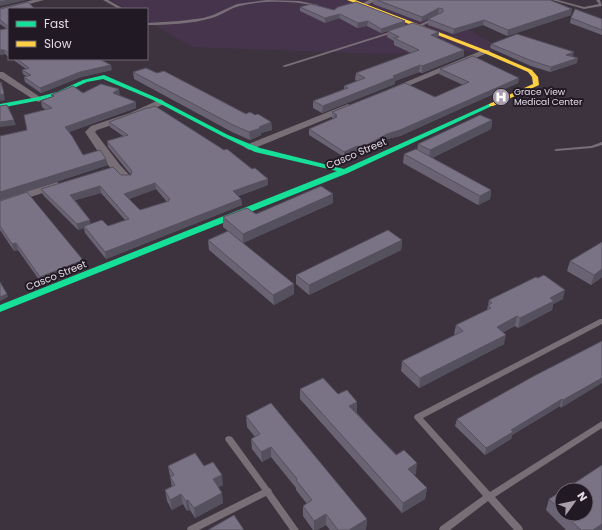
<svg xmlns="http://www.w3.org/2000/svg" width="602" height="530" font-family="Poppins,sans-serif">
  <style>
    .built { fill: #46334c }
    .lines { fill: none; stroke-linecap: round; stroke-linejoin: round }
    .lane { fill: #786e76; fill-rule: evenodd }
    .street { fill: #786e76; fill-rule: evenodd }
    .fast { fill: #16e098; fill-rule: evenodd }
    .slow { fill: #ffcf43; fill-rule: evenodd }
    .wall { fill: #696373; fill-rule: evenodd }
    .shaded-wall { fill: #55505e }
    .building { fill: #7a7386; stroke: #55505e; fill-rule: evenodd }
    .labels { text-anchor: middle; stroke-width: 4; stroke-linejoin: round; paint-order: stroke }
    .far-poi-label { font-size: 9px; fill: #e3d9e6; stroke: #211a24; text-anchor: start }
    .street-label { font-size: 10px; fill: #e3d9e6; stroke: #211a24 }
  </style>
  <rect width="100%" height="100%" fill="#3c333f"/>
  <path class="built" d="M111,0H406L429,7L506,51L379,54L192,47L147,21V9H126Z"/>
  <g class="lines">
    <g class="lane">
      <path d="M103,0H108L124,9H119Z"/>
      <path d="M267,0L299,1L319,5L317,6C292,1 264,0 240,6C230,8 222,15 212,18C191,24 168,25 147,25V23L179,21L203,18L213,15L237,4Z"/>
      <path d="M552,0H558L584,7L599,4L596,0H600L602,6L584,9Z"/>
      <path d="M435,17L438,18L420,27L417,26Z"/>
      <path d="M393,31L396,32L285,67L282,66Z"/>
      <path d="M602,142V145L592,148L556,151L554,150L556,149L591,146Z"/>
      <path d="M600,319H602V324L423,418L490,492L602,421V428L495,497L522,527L523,530H514L488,501L450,530H439L440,527L483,496L415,419L414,417L415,415Z"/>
      <path d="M229,436L232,437L269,488L271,489L272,492L299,530H290L266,496L199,530H187L188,527L262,490L226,441L225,439L226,437Z"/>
    </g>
    <g class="street">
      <path d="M33,0H44L0,12V8Z"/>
      <path d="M369,0H378L364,6L359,5Z"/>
      <path d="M483,50H489L490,52L396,91H390L389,89Z"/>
      <path d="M0,72H3L43,99L39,102L36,101L0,78Z"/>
      <path d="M161,99L165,102L164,104L136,117L97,130L95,132L120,165L132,178L127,181C114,178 93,144 85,132L91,126L130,113Z"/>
      <path d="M348,104L352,107L351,109L252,149L249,150L244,147L246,145Z"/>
      <path d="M57,182L62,185L61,187L0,207V200Z"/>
    </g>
    <path class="fast" d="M104,75L157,98L228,135L260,148L344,169L489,104H493L494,105L348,173L0,312V305L337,171L255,152L224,137L153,100L103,79L87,82L61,94L41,100L0,108V104L38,97L57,92L83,80Z"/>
    <path class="slow" d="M347,0H355L488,51L532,70L538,77L539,85L493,106H489V104L533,84L532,77L528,72L484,53Z"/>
  </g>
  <g class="wall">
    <path d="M373,0H550L571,15L507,36L483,25L453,34L428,25V19L439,14H438L421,22L373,4Z"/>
    <path d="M300,7L405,21V25L439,32L438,38L464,50V56L422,73L419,72L395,81V84L322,113L313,108V101L344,89V86L357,81L355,80L356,73L411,53L394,45V41L387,37L388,31L381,33L367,26L357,28L339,18L325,23L300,11Z"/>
    <path d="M0,9H9V57L5,54L0,55V30L7,29L0,24Z"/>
    <path d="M571,18L602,19V35L570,23Z"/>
    <path d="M491,44L573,57L577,63L550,72L531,66L490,48Z"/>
    <path d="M12,59H99L112,70L81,77L41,93L25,82L24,77L26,76L23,74L22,70L26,69Z"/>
    <path d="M440,69L519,78L518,83L400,136L387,139L360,154L356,152L344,157L309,135V129L334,119L332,118V112L435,97L463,85L439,74Z"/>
    <path d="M133,72L246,114L255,115L271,122L272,130L261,133V135L250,140L232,132L134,79Z"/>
    <path d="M83,93L120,95L136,108L69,132L83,155L108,165L0,200L27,130L46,110L42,107L41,101L52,97L51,95Z"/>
    <path d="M492,120L491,129L432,158L491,190L490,199L478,205L403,163L404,154L417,150L418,144Z"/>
    <path d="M109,122L252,169L268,179V185L238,196L241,199L242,205L106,259L85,233L84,228L78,230L43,195L41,189L131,175L108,147L107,141L123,136L110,127ZM156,189L167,202L140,210L129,199ZM101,193L125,220L108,226L90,224V220L75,200Z"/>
    <path d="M0,201L83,260L84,267L42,284L18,250L14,251L0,230Z"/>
    <path d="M333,203L243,243L223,227V217L256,214Z"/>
    <path d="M208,240L294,294L274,305L209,250Z"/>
    <path d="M402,240L401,250L309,295L296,284V275Z"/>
    <path d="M570,261L602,277L591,285L567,271Z"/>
    <path d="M563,299L553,304L552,310L518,328L515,326L503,332L504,344L419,388L401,371L402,361L455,335L454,334L456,325L487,310L489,300Z"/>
    <path d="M602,341L561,408L560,406L512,435L511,439L485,455L455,426L457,419Z"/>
    <path d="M300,389L338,394L357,402V412H356L379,437L416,474L414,475L427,488L425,499L402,513L300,399Z"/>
    <path d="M246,416L367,519L366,529L365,530H330L326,525L317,530H313L303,516V506L307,504L296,490V488L271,457L262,462L252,449L251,439L255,437L247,427Z"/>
    <path d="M168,466H204L223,485L218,487L223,503L195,518L190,510L187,511L183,504L172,510L167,501L165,490L172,487Z"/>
    <path d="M562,491V514H586L602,530H566L546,510L549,499Z"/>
  </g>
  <g class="shaded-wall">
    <path d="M9,0H27L0,6V2Z"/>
    <path d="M439,8L438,14L421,22L422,17Z"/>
    <path d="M572,9L571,15L507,36L508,30Z"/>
    <path d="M340,14L339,18L325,23V18Z"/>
    <path d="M484,20L483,25L453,34L454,29Z"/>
    <path d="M368,21L367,26L357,28L358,23Z"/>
    <path d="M405,21V26L388,31L381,33V29Z"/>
    <path d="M439,32L438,39L431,35Z"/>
    <path d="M0,50H4L5,54L0,55Z"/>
    <path d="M464,50V56L422,73V66Z"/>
    <path d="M574,52L573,57L566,55Z"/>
    <path d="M578,58L577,63L550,72L551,67Z"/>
    <path d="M111,65L112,70L81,77L41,93L40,88L80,72Z"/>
    <path d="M420,65L419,72L395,81V84L322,113L323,106L393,76Z"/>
    <path d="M519,78L518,83L400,136L387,139L360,154L361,148L387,134Z"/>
    <path d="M3,87L5,100L0,101V95Z"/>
    <path d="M119,89L120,95L113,93Z"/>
    <path d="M136,102V108L66,133L65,127Z"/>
    <path d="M14,120L16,125L0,127V122Z"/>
    <path d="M492,120L491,129L429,159L430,150Z"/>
    <path d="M271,122L272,130L261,133V135L250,140L249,132L259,127Z"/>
    <path d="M357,146L356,152L344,157V152Z"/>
    <path d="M106,159L108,165L0,200V192Z"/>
    <path d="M268,179V185L233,198V191Z"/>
    <path d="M155,183L156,189L125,200L124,194Z"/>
    <path d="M100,186L101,193L72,201L70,195Z"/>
    <path d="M491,190L490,199L478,205L480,196Z"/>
    <path d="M333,194V203L243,243V234Z"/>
    <path d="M241,199L242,205L106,259L105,252Z"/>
    <path d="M90,220L91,226H84V228L78,230L77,224Z"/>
    <path d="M402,240L401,250L309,295V285Z"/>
    <path d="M16,243L18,250L14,251L12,244Z"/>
    <path d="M83,260L84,267L42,284L40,277Z"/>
    <path d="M602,269V277L591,285L594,275Z"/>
    <path d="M294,284V294L274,305L273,295Z"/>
    <path d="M565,290L563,299L553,304L552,310L518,328L520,318L550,298Z"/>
    <path d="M7,294L8,297L0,301V297Z"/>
    <path d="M517,316L515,326L495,337L497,327Z"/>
    <path d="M506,335L504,344L419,388L420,378Z"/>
    <path d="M602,378V383L561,408L563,400Z"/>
    <path d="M562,399L560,406L512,435L511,439L485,455L486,448L511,430Z"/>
    <path d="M357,402V412L349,416V406Z"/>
    <path d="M271,447V457L262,462L261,452Z"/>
    <path d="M417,463L416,474L407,479L408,469Z"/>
    <path d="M222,475L223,485L214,490L213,479Z"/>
    <path d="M427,488L425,499L402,513L403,503Z"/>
    <path d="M222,493L223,503L195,518L194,508Z"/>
    <path d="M181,494L183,504L172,510L170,500Z"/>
    <path d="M188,500L190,510L187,511L186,501Z"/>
    <path d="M326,514V525L317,530H314V521Z"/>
    <path d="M367,519L366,529L365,530H349Z"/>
    <path d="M602,524V530H593Z"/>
  </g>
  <g class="building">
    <path d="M0,0H9L0,2Z"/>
    <path d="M377,0H550L572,9L508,30L484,20L454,29L428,19L443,12V9L439,8L422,17Z"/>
    <path d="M28,2L35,9H9V27L0,20V9Z"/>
    <path d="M356,2L405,21L381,29L368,21L358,23L340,14L325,18L300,7L311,4L334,10L338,7Z"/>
    <path d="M575,9L602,19V30L571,18Z"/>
    <path d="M413,23L439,32L431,35L464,50L422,66L420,65L393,76L396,77L323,106L313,101L348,88L344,86L365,78L356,73L419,50L394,38L399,37L388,31Z"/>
    <path d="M9,28V53L4,50H0V30Z"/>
    <path d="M517,34L574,52L566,55L578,58L551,67L532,61L491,44Z"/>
    <path d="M473,56L519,78L400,130L387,134L361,148L357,146L344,152L309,129L337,117L334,116L337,115L332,112L405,83L435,97L469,82L440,69Z"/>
    <path d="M17,59H99L111,65L80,72L40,88L24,77L31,75L22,70L29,68Z"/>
    <path d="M146,68L157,73L164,71L246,114L250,112L255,115L258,114L271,122L259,127L261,128L249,132L231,124L133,72Z"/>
    <path d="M1,82L4,94L0,95V83Z"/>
    <path d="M101,84L119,89L113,93L136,102L65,127L72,136L83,155L100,150L106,159L0,192V136L27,130L24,115L52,108L41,101L54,96L51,95L73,86L83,93Z"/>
    <path d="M7,105L14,120L0,122V106Z"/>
    <path d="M155,106L224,150L227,149L252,169L255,168L268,179L233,191L241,199L105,252L84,226L102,220L108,226L129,219L100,186L70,195L90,220L77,224L41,189L113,167L121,175H131L132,171L107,141L128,135L109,122L147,108H149ZM155,183L170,199L168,200L169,201L140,210L124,194Z"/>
    <path d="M480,115L492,120L430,150L418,144Z"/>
    <path d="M416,149L491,190L480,196L404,154Z"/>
    <path d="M321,186L333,194L243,234L223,217L247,208L256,214Z"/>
    <path d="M27,192L83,260L40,277L16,243L12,244L0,226V201Z"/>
    <path d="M388,230L402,240L309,285L296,275Z"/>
    <path d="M228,231L294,284L273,295L208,240Z"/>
    <path d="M602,242V269L594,275L570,261Z"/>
    <path d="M544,275L565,290L550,298L554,301L520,318L517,316L497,327L506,335L420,378L402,361L463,331L456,325L491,308L488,305L492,303L489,300L536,277L538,278Z"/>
    <path d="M0,282L7,294L0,297Z"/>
    <path d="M602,341V378L563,400L562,399L511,430L513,432L486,448L457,419L534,376Z"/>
    <path d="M323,378L338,394L347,390L357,402L349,406L396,455L404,450L417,463L408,469L427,488L403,503L300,389Z"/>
    <path d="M271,403L367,519L349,530H338L326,514L314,521L303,506L312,500L296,480L297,479L271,447L261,452L251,439L260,434L246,416Z"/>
    <path d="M195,453L204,466L213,462L222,475L213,479L222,493L194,508L188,500L186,501L181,494L170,500L165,490L175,485L170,477L174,475L168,466Z"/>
    <path d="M602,465V524L593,530H581L564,514H586V490H564Z"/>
    <path d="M562,491V512L549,499Z"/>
    <path d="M234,515L244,530H208Z"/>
  </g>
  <defs>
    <symbol id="hospital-disc" viewBox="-11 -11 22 22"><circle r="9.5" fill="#a99fac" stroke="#211a24"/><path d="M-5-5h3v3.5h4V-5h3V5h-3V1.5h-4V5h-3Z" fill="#fff"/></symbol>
  </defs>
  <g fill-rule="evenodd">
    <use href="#hospital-disc" x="491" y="87" width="20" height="20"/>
  </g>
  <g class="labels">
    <g class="far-poi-label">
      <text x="514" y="95">Grace View<tspan x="514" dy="10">Medical Center</tspan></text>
    </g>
    <g class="street-label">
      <text transform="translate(356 153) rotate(-23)" y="4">Casco Street</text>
      <text transform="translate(56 275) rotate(-22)" y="4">Casco Street</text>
    </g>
  </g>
  <rect x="8" y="8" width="140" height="52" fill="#211a24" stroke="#6f6672"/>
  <rect x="16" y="21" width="20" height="6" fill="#16e098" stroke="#6f6672"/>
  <text x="44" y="28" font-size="12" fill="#e3d9e6">Fast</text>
  <rect x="16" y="41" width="20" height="6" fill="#ffcf43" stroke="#6f6672"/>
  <text x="44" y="48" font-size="12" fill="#e3d9e6">Slow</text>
  <g transform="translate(574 502) rotate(57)"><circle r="19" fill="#211a24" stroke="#6f6672"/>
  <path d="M0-3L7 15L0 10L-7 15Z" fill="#a99fac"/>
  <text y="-6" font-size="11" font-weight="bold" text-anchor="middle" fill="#e3d9e6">N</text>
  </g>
</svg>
